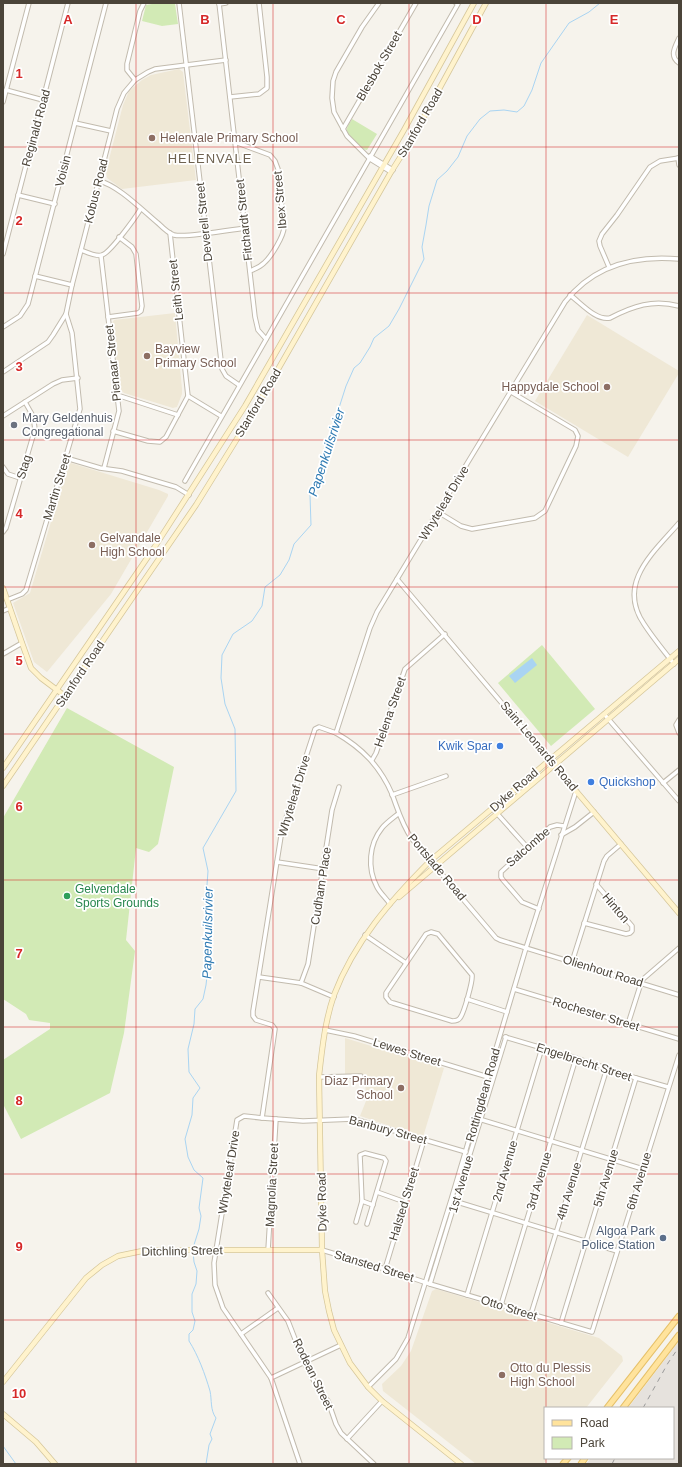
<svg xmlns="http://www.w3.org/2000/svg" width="682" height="1467" font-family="Helvetica,sans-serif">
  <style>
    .industrial { fill: #e6e2dd }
    .education { fill: #efe8d6 }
    .green { fill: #d2eab5 }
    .water { fill: #a9d4f2 }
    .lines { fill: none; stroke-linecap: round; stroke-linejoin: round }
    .stream { stroke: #a9d4f2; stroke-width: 1 }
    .street-casing { stroke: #c2bbae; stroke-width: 5.5 }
    .secondary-casing { stroke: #d6c79b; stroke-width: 6 }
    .primary-casing { stroke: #e6c16a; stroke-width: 7 }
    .street { stroke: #fff; stroke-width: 3.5 }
    .secondary { stroke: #fff3cd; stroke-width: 4.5 }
    .primary { stroke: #ffe39c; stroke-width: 5 }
    .rail { stroke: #9a9a9a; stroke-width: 1; stroke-dasharray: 5 5; stroke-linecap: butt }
    .grid { fill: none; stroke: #d62828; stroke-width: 1; stroke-opacity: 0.55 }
    .education-dot { fill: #8d6e63; stroke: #fff; stroke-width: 1.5 }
    .worship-dot { fill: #6b7280; stroke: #fff; stroke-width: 1.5 }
    .shop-dot { fill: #3f7fe0; stroke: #fff; stroke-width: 1.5 }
    .leisure-dot { fill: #2e9e5b; stroke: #fff; stroke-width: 1.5 }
    .service-dot { fill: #5c6f8a; stroke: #fff; stroke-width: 1.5 }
    .labels { text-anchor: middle; stroke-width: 3.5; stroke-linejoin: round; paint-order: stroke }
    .street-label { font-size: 12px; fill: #4b4439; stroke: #fff }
    .education-label { font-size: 12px; fill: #785e54; stroke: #fff; text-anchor: start }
    .worship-label { font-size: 12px; fill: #5b616d; stroke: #fff; text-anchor: start }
    .shop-label { font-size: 12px; fill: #366cbe; stroke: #fff; text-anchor: end }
    .leisure-label { font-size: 12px; fill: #27864d; stroke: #fff; text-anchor: start }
    .service-label { font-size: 12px; fill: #4e5e75; stroke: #fff; text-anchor: end }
    .neighbourhood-label { font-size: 13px; letter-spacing: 1px; fill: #6e6250; stroke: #fff }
    .water-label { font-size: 13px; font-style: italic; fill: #2e7ab2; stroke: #fff }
    .grid-label { font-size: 13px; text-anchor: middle; font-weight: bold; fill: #d62828; stroke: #fff; stroke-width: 3.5; stroke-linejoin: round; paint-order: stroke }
  </style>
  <rect width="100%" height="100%" fill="#f6f3ec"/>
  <path class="industrial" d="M679,1341V1464H586L591,1458H673V1408H628Z"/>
  <g class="education">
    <path d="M179,69L183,72L196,180L122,189L107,178L106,171L123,105L129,91L142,80L151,75Z"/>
    <path d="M175,313L182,389V394L177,407L173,408L124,393L120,389L112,323L114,320Z"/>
    <path d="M587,315L679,371V373L628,457L535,401Z"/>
    <path d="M71,463L159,490L168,494V496L111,594L47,672L34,662L13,603L30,593L68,464Z"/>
    <path d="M345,1038L444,1068L423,1137L360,1116L366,1101L365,1074H345Z"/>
    <path d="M436,1289L599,1338L622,1356L623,1361L586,1408H545V1458H548L543,1464H476L383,1391L382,1384L401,1366L411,1351L432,1291Z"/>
  </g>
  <g class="green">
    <path d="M158,3H174L175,4L178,24L162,26L142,21L146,5Z"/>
    <path d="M352,119L377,134L367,150C361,149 349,138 347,132C346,127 350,123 352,119Z"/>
    <path d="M542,645L595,709L551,746L498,683Z"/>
    <path d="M67,708L174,767L158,844L149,852L136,848L126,940L135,951L124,1033L110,1093L21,1139L3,1104V1060L50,1029V1023L29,1020L26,1014L3,999V818Z"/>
  </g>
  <path class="water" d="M532,658L537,665L515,683L509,676Z"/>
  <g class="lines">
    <g class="stream">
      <path d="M193,1248L199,1229L201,1216L199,1208L203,1178L194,1170L188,1157L185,1139L192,1115L193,1098L200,1088L189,1072L188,1049L194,1024L195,1009L203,999L206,985L208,967L207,937L204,926L208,871L203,848L236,791L235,729L225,704L221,678L222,655L233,634L252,621L262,606L265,587L280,575L289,560L294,544L311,525L310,495L331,444L336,430L338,411L346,386L354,368L360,363L370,347L374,338L389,326L399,309L424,259L422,247L426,225L429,206L437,180L447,171L458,157L467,136L480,119L490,111L504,110L517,112L524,106L532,90L541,63L569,23L589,12L600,3"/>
      <path d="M193,1251L194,1262L197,1271L196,1284L192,1294V1312L195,1321L193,1330L189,1334V1341C198,1355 205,1374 210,1391C212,1400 210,1410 216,1418L210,1434L212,1439L209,1445L206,1464"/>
      <path d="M3,1446L16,1464"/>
    </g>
    <defs>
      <g id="street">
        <path d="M179,3L222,369L226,376L239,385"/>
        <path d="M219,3L255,317L258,330L266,339"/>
        <path d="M379,3L362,27L336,72L333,81L332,98L334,112L347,136L370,159L391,172"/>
        <path d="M219,4L226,3"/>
        <path d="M679,38C675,47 669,56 679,63"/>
        <path d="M135,80L127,70V64L140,11L144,3"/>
        <path d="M6,90L43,100"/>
        <path d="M230,97L259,94L267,88V77L259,3"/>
        <path d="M3,102L29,3"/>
        <path d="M75,123L111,131"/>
        <path d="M343,129L416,3"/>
        <path d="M235,142L270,155L275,161L278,169L284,227C284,236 271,257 264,263C260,267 255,269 250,271"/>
        <path d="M370,156L393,170"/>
        <path d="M678,158L679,165"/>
        <path d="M99,181C118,185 143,211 159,224C163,228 168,233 174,235C186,238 230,230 245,228"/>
        <path d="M18,195L55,204"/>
        <path d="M170,233L188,396L221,416"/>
        <path d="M81,250C86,252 96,257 102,255C110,253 135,218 140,210"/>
        <path d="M3,254L68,3"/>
        <path d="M101,256L119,411L104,468"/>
        <path d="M609,267L600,246L599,241L602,234L617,215L650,167L660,161L679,158"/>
        <path d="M35,276L72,285"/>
        <path d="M570,295C581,303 596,321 610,318C633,306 653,299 679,306"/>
        <path d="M108,317L138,313L141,311L142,306L136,254L132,247L119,237"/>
        <path d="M3,327L20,316L28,304L106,3"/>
        <path d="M3,372L48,342L53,335L66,314L72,285L111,133L117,109L124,93L135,80L148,72L155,69L226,60"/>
        <path d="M117,395L178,415"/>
        <path d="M3,416L53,384L62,380L78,378"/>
        <path d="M113,431L148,441L160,442L166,437L188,396"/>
        <path d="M66,458L100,468L122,471L176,487L189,495"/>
        <path d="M3,467L8,474L20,478"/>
        <path d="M185,481L458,4L456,3"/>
        <path d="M438,512L461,526L472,529L535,518L545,511L576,446L578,436L575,430L511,392"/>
        <path d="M3,532L6,528L35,429L33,416L25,402"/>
        <path d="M397,579L549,759"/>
        <path d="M7,600L22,594L26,590L80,409L72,333L66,314"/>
        <path d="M3,611L10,608"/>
        <path d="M3,654L22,643"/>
        <path d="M674,664C664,651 653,638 644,624C616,583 654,552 679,523"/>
        <path d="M604,714L679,801"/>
        <path d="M679,720L676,725L679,733"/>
        <path d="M336,733C362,748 380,766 392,794C398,810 402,825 412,839L496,938L500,940L679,995"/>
        <path d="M372,760L376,753L405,669L445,634"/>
        <path d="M663,783L679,770"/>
        <path d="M392,795L446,776"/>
        <path d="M493,809L527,847"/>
        <path d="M561,835L575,827L594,812"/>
        <path d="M277,862L324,869"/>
        <path d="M390,904C386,898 380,893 377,887C367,868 369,844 382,828C386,823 393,818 398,814"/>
        <path d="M539,909L522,902L503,880L501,877V872L550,827L557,825L564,826"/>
        <path d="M584,923L626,934L630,933L632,931V926L596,884"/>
        <path d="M431,932L438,934L472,975C473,981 464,1013 460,1018C458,1021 455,1021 452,1021L393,1003L390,1002L386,997V993L426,934Z"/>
        <path d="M365,935L406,963"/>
        <path d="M572,962L604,861L607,856L621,844"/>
        <path d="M259,977L301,983L334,997"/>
        <path d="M301,983L308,964L332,810L339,787"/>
        <path d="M514,989L679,1039"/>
        <path d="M467,999L507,1012"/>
        <path d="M628,1024L642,980L679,948"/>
        <path d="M325,1030L354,1036L488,1077"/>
        <path d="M505,1037L576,1058L636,1078L668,1087"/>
        <path d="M319,1077L361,1076"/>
        <path d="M262,1118L303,1121L354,1119L466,1152"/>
        <path d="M479,1119L643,1169"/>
        <path d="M377,1192L405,1202"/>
        <path d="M362,1201L373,1205"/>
        <path d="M454,1201L617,1251"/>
        <path d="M356,1222L362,1201L360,1155L365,1153L384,1158L386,1161L367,1224"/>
        <path d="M268,1250L276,1119"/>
        <path d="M322,1250L385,1269L430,1284L592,1332L679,1055"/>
        <path d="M385,1269L424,1140"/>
        <path d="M430,1284L506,1037"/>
        <path d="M268,1293L288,1321L304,1362L317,1387L328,1401L336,1424L341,1433L374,1464"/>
        <path d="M467,1295L542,1048"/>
        <path d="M501,1305L576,1058"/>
        <path d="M531,1314L607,1068"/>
        <path d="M561,1323L636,1078"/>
        <path d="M241,1334L278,1308"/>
        <path d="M271,1378L341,1345"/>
        <path d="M368,1387L396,1359L408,1338L451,1200L526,948L576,791"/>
        <path d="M347,1439L382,1401"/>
        <path d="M300,1464L271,1378L223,1308L215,1285L214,1263L237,1120L244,1116L262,1118L275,1029L272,1025L256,1020L253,1016V1011L282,830L315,729L319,727L336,733L370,628L377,612L565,302C593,266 634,255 679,259"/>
      </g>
      <g id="secondary">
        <path d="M3,588L22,643L31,668L41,678L65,696"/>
        <path d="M549,759L679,913"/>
        <path d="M3,768L154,548L245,406L404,130L474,3"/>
        <path d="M3,786L196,505L253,413L391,172L413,137L486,3"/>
        <path d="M399,897L679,659"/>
        <path d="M3,1382L86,1278L102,1265L118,1256L147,1250H322"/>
        <path d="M3,1414L36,1442L55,1464"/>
        <path d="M461,1464L382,1401L368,1387L350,1363L334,1330L329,1311L325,1291L322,1250L319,1076C322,1049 325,1021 334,995C354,942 391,900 430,861L679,651"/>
      </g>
      <g id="primary">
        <path d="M607,1408L679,1316"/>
        <path d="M623,1408L679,1335"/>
        <path d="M563,1464L568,1458"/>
        <path d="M581,1464L585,1458"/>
      </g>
    </defs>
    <use href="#street" class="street-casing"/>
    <use href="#secondary" class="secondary-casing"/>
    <use href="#primary" class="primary-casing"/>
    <use href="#street" class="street"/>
    <use href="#secondary" class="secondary"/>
    <use href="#primary" class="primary"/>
    <g class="rail">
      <path d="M643,1408L668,1363L679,1347"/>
      <path d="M612,1464L615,1458"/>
    </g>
  </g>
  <path class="grid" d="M136,3V1464M273,3V1464M409,3V1464M546,3V1408M3,147H679M3,293H679M3,440H679M3,587H679M3,734H679M3,880H679M3,1027H679M3,1174H679M3,1320H679M546,1458V1464"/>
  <g class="education-dot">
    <circle cx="152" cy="138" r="4"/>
    <circle cx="147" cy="356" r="4"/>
    <circle cx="607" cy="387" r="4"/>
    <circle cx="92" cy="545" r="4"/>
    <circle cx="401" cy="1088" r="4"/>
    <circle cx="502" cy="1375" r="4"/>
  </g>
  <circle class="worship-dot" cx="14" cy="425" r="4"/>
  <g class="shop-dot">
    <circle cx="500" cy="746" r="4"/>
    <circle cx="591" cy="782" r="4"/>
  </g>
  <circle class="leisure-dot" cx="67" cy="896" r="4"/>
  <circle class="service-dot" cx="663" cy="1238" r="4"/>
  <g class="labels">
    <g class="street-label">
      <text transform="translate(379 66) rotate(-60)" y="4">Blesbok Street</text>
      <text transform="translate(420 123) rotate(-60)" y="4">Stanford Road</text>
      <text transform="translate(36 128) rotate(-75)" y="4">Reginald Road</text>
      <text transform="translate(63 171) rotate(-76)" y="4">Voisin</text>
      <text transform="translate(96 191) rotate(-76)" y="4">Kobus Road</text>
      <text transform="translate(280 200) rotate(-95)" y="4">Ibex Street</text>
      <text transform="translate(244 220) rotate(-96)" y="4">Fitchardt Street</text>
      <text transform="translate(204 222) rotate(-96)" y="4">Deverell Street</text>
      <text transform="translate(176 290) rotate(-96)" y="4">Leith Street</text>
      <text transform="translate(113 363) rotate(-96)" y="4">Pienaar Street</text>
      <text transform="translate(258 403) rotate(-59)" y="4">Stanford Road</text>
      <text transform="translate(24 467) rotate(-73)" y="4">Stag</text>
      <text transform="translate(57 487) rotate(-73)" y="4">Martin Street</text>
      <text transform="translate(444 503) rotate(-59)" y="4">Whyteleaf Drive</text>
      <text transform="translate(80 674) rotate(-56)" y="4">Stanford Road</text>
      <text transform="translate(390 712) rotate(-71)" y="4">Helena Street</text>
      <text transform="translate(539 746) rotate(50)" y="4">Saint Leonards Road</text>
      <text transform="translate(514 790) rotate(-41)" y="4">Dyke Road</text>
      <text transform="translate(294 796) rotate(-73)" y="4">Whyteleaf Drive</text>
      <text transform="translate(528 847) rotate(-41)" y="4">Salcombe</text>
      <text transform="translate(437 867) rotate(50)" y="4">Portslade Road</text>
      <text transform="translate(321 886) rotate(-81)" y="4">Cudham Place</text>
      <text transform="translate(616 908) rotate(50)" y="4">Hinton</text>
      <text transform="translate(603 971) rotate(17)" y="4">Olienhout Road</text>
      <text transform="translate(596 1014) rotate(17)" y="4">Rochester Street</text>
      <text transform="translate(407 1052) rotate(17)" y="4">Lewes Street</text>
      <text transform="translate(584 1062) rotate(18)" y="4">Engelbrecht Street</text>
      <text transform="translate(483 1095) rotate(-74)" y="4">Rottingdean Road</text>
      <text transform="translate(388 1130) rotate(15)" y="4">Banbury Street</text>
      <text transform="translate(505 1171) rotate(-74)" y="4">2nd Avenue</text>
      <text transform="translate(229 1172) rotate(-81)" y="4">Whyteleaf Drive</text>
      <text transform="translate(606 1178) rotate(-73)" y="4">5th Avenue</text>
      <text transform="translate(539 1181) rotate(-73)" y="4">3rd Avenue</text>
      <text transform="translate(639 1181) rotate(-73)" y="4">6th Avenue</text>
      <text transform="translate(461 1184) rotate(-73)" y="4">1st Avenue</text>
      <text transform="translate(272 1185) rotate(-87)" y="4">Magnolia Street</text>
      <text transform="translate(569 1191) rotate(-73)" y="4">4th Avenue</text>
      <text transform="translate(322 1202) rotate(-91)" y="4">Dyke Road</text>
      <text transform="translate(404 1204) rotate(-73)" y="4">Halsted Street</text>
      <text transform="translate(182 1251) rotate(-1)" y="4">Ditchling Street</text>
      <text transform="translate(374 1266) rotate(17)" y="4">Stansted Street</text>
      <text transform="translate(509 1308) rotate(17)" y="4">Otto Street</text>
      <text transform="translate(313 1374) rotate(64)" y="4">Rodean Street</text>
    </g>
    <g class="education-label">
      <text x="160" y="142">Helenvale Primary School</text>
      <text x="155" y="353">Bayview<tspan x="155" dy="14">Primary School</tspan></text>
      <text x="599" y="391" text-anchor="end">Happydale School</text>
      <text x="100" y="542">Gelvandale<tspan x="100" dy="14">High School</tspan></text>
      <text x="393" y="1085" text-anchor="end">Diaz Primary<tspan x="393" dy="14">School</tspan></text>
      <text x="510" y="1372">Otto du Plessis<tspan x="510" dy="14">High School</tspan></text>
    </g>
    <g class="worship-label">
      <text x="22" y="422">Mary Geldenhuis<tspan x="22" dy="14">Congregational</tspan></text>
    </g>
    <g class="shop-label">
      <text x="492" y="750">Kwik Spar</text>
      <text x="599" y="786" text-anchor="start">Quickshop</text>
    </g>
    <g class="leisure-label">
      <text x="75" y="893">Gelvendale<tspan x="75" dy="14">Sports Grounds</tspan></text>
    </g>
    <g class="service-label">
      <text x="655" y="1235">Algoa Park<tspan x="655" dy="14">Police Station</tspan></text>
    </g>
    <g class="neighbourhood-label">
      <text x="210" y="163">HELENVALE</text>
    </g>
    <g class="water-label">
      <text transform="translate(326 452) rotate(-72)" y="5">Papenkuilsrivier</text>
      <text transform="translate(207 933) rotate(-89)" y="5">Papenkuilsrivier</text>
    </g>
  </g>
  <g class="grid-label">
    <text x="68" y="24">A</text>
    <text x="205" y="24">B</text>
    <text x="341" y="24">C</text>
    <text x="477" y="24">D</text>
    <text x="614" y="24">E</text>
    <text x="19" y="78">1</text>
    <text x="19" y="225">2</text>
    <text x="19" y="371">3</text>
    <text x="19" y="518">4</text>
    <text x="19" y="665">5</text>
    <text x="19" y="811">6</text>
    <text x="19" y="958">7</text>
    <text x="19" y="1105">8</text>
    <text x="19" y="1251">9</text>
    <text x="19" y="1398">10</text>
  </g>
  <rect width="682" height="1467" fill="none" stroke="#4b4439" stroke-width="8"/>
  <rect x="544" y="1407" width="130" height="52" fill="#ffffff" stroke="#b7b4b0"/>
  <rect x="552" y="1420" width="20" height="6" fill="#ffe39c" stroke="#b7b4b0"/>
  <text x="580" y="1427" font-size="12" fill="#4b4439">Road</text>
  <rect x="552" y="1437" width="20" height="12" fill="#d2eab5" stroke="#b7b4b0"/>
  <text x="580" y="1447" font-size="12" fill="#4b4439">Park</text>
</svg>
